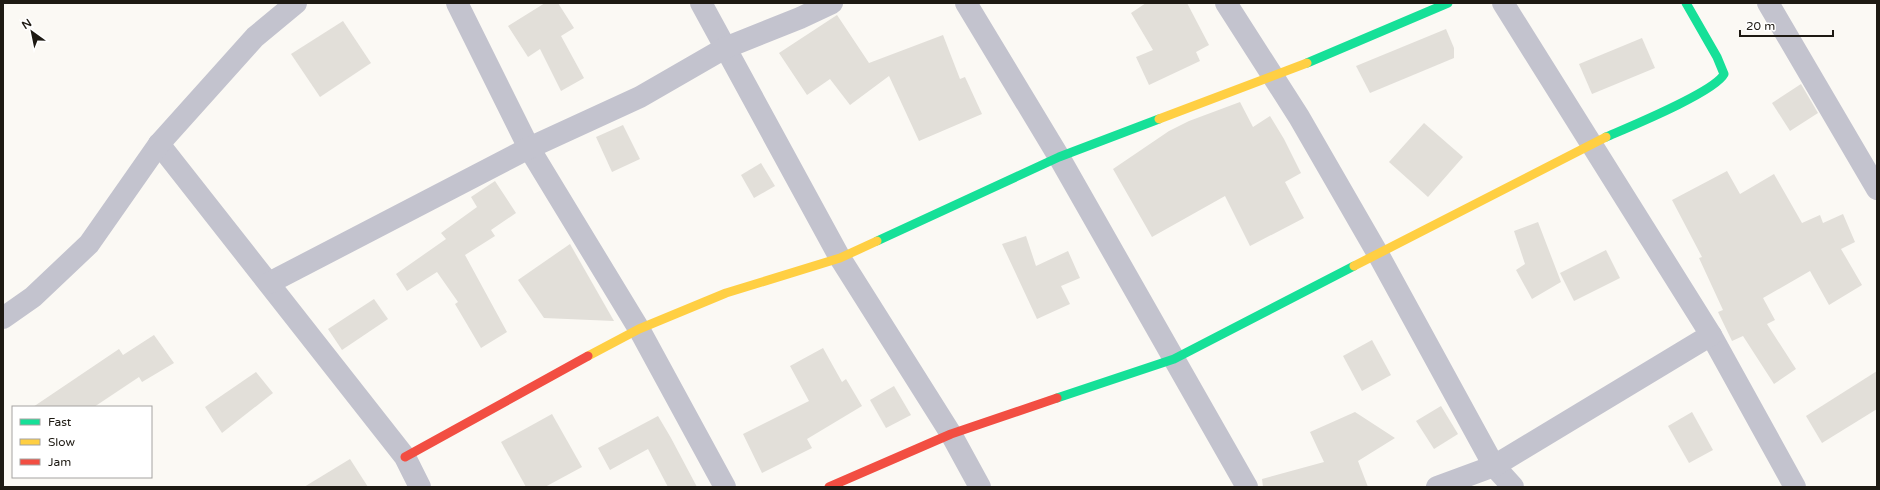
<svg xmlns="http://www.w3.org/2000/svg" width="1880" height="490" font-family="'Varela Round',sans-serif">
  <style>
    .building { fill: #e2dfd9 }
    .lines { fill: none; stroke-linecap: round; stroke-linejoin: round }
    .street { stroke: #c3c3ce; stroke-width: 22 }
    .fast { stroke: #16e098; stroke-width: 9 }
    .slow { stroke: #ffcf43; stroke-width: 9 }
    .jam { stroke: #f24e42; stroke-width: 9 }
  </style>
  <rect width="100%" height="100%" fill="#fbf9f4"/>
  <g class="building">
    <path d="M545,3H558L574,28L561,36L584,78L561,91L540,49L528,57L508,26Z"/>
    <path d="M1146,3H1187L1209,45L1196,52L1200,61L1149,85L1136,57L1153,50L1131,13Z"/>
    <path d="M837,15L869,63L943,35L960,79L965,77L982,114L919,141L889,76L850,105L830,79L807,95L779,53Z"/>
    <path d="M343,21L371,63L320,97L291,54Z"/>
    <path d="M1446,29L1454,48V58L1370,93L1356,66Z"/>
    <path d="M1642,38L1655,68L1592,94L1579,64Z"/>
    <path d="M1801,84L1818,113L1790,131L1772,103Z"/>
    <path d="M1240,102L1253,127L1270,116L1284,139L1301,173L1285,182L1304,218L1250,246L1225,196L1152,237L1113,169L1169,131L1189,121Z"/>
    <path d="M1424,123L1463,157L1428,197L1389,162Z"/>
    <path d="M623,125L640,159L612,172L596,137Z"/>
    <path d="M761,163L775,186L754,198L741,175Z"/>
    <path d="M1727,171L1740,194L1774,174L1802,223L1820,215L1823,223L1843,214L1855,242L1841,249L1862,285L1829,305L1810,271L1763,298L1775,320L1767,324L1796,369L1774,384L1743,336L1732,341L1718,312L1723,310L1699,258L1702,257L1672,200Z"/>
    <path d="M495,181L516,213L491,230L495,236L465,255L507,332L481,348L455,304L458,302L437,272L407,291L396,274L446,239L441,233L477,207L471,197Z"/>
    <path d="M1538,222L1561,282L1532,299L1516,270L1525,264L1514,231Z"/>
    <path d="M1026,236L1036,266L1068,251L1080,278L1061,286L1070,304L1037,319L1002,244Z"/>
    <path d="M570,244L614,321L544,318L518,280Z"/>
    <path d="M1606,250L1620,278L1574,301L1560,273Z"/>
    <path d="M374,299L388,319L342,350L328,329Z"/>
    <path d="M154,335L174,363L142,382L139,377L94,407H33L119,349L123,355Z"/>
    <path d="M1372,340L1391,375L1362,391L1343,356Z"/>
    <path d="M823,348L842,382L846,379L862,406L807,439L812,448L762,473L743,434L809,401L790,366Z"/>
    <path d="M1877,371V409L1822,443L1806,416Z"/>
    <path d="M256,372L273,393L222,433L205,407Z"/>
    <path d="M894,386L911,415L886,428L870,400Z"/>
    <path d="M1441,406L1458,434L1434,449L1416,421Z"/>
    <path d="M1355,412L1395,438L1358,461L1368,487H1263L1262,479L1324,462L1310,432Z"/>
    <path d="M1692,412L1713,450L1689,463L1668,426Z"/>
    <path d="M552,414L582,467L545,487H526L501,442Z"/>
    <path d="M658,416L671,438L697,487H668L648,449L610,470L598,448Z"/>
    <path d="M350,459L368,487H304Z"/>
  </g>
  <g class="lines">
    <g class="street">
      <path d="M457,3L529,148L639,329L725,487"/>
      <path d="M701,3L840,258L951,434L980,487"/>
      <path d="M966,3L1059,157L1247,487"/>
      <path d="M1226,3L1299,117L1378,254L1494,466L1513,487"/>
      <path d="M1768,3L1877,189"/>
      <path d="M159,144L405,457L420,487"/>
      <path d="M269,283L529,148L640,97L725,48L800,18L832,3"/>
      <path d="M3,318L33,297L89,244L159,144L255,37L296,3"/>
      <path d="M1711,335L1795,487"/>
      <path d="M1437,487L1494,466L1711,335L1503,3"/>
    </g>
    <g class="fast">
      <path d="M1307,63L1448,3"/>
      <path d="M1606,137C1629,127 1715,92 1724,74L1717,57L1686,3"/>
      <path d="M877,241L1059,157L1159,119"/>
      <path d="M1057,398L1174,359L1354,266"/>
    </g>
    <g class="slow">
      <path d="M1159,119L1307,63"/>
      <path d="M1354,266L1606,137"/>
      <path d="M588,356L639,329L726,293L840,258L877,241"/>
    </g>
    <g class="jam">
      <path d="M405,457L588,356"/>
      <path d="M829,487L951,434L1057,398"/>
    </g>
  </g>
  <rect width="1880" height="490" fill="none" stroke="#1e1a13" stroke-width="8"/>
  <rect x="12" y="406" width="140" height="72" fill="#ffffff" stroke="#a5a3a1"/>
  <rect x="20" y="419" width="20" height="6" fill="#16e098" stroke="#a5a3a1"/>
  <text x="48" y="426" font-size="12" fill="#1e1a13">Fast</text>
  <rect x="20" y="439" width="20" height="6" fill="#ffcf43" stroke="#a5a3a1"/>
  <text x="48" y="446" font-size="12" fill="#1e1a13">Slow</text>
  <rect x="20" y="459" width="20" height="6" fill="#f24e42" stroke="#a5a3a1"/>
  <text x="48" y="466" font-size="12" fill="#1e1a13">Jam</text>
  <g transform="translate(32 32) rotate(327)" stroke="#ffffff" stroke-width="3" paint-order="stroke">
  <path d="M0-3L7 15L0 10L-7 15Z" fill="#1e1a13"/>
  <text y="-6" font-size="11" font-weight="bold" text-anchor="middle" fill="#1e1a13">N</text>
  </g>
  <path d="M1740 30v6h93v-6" fill="none" stroke="#1e1a13" stroke-width="2"/>
  <text x="1746" y="30" font-size="12" fill="#1e1a13" stroke="#ffffff" stroke-width="3" paint-order="stroke">20 m</text>
</svg>
